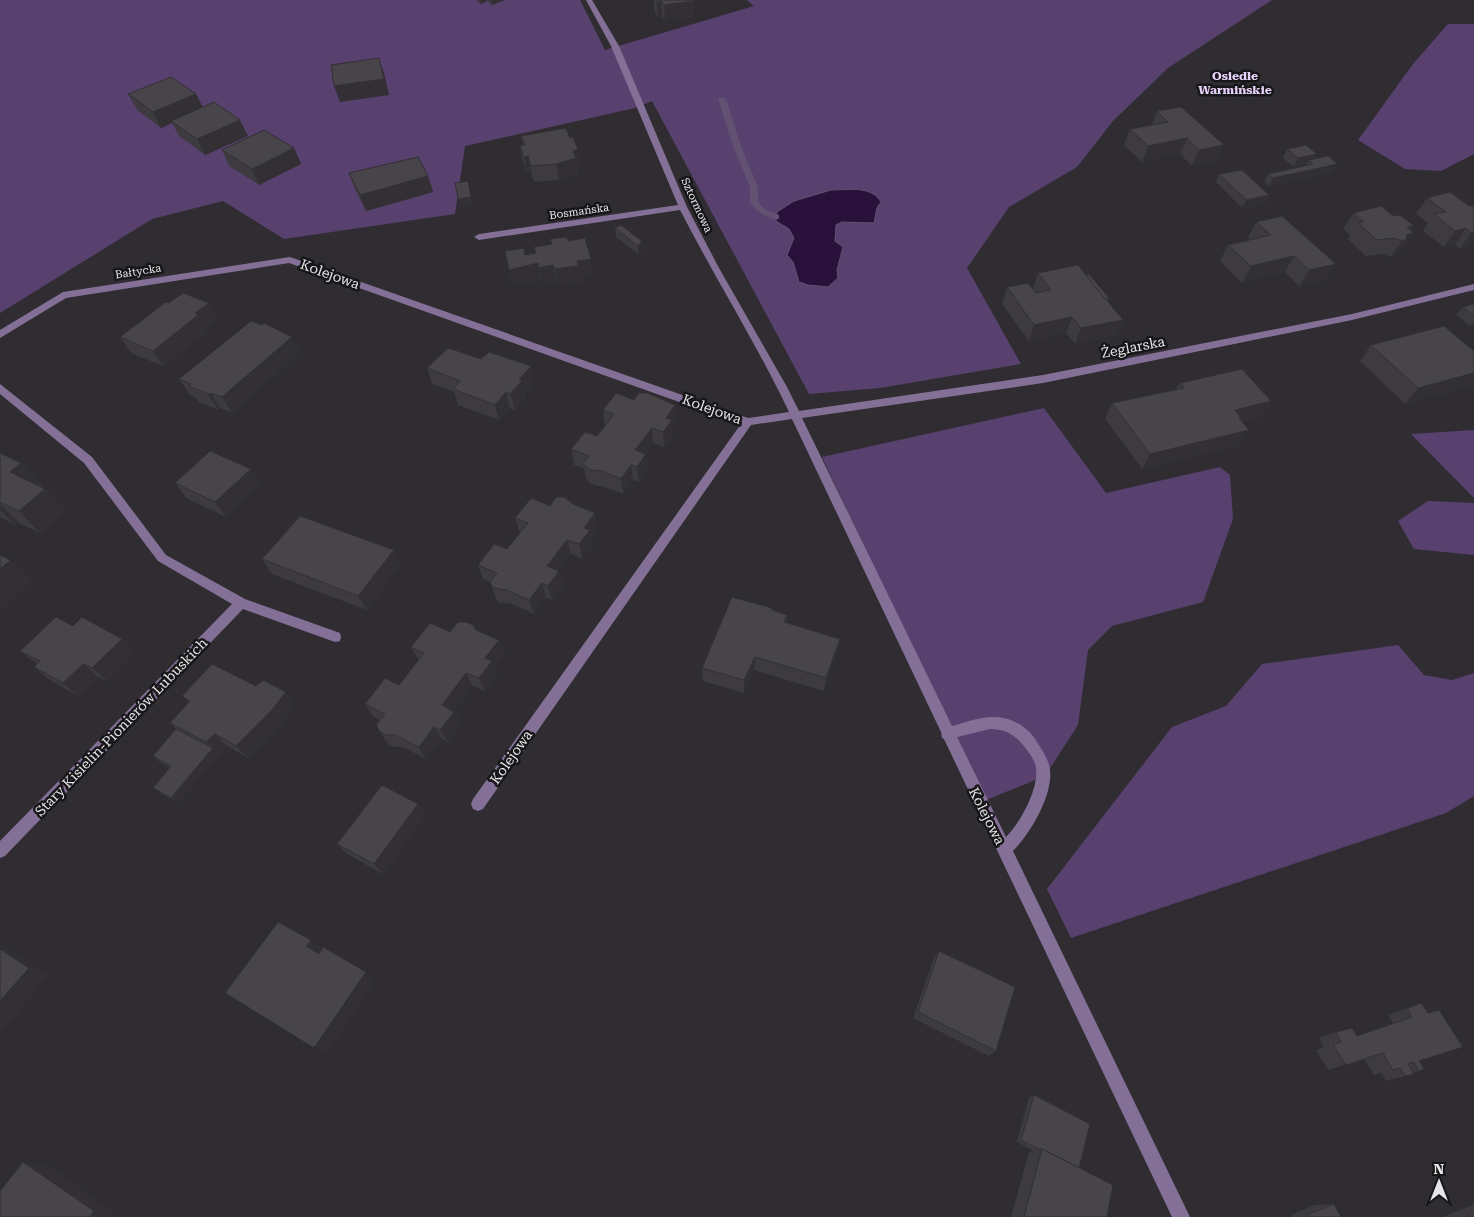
<svg xmlns="http://www.w3.org/2000/svg" width="1474" height="1217" font-family="'Roboto Serif',serif">
  <style>
    .green { fill: #59416f }
    .water { fill: #2a113c; stroke: #625170 }
    .lines { fill: none; stroke-linecap: round; stroke-linejoin: round }
    .stream { fill: #625170; fill-rule: evenodd }
    .minor { fill: #847097; fill-rule: evenodd }
    .wall { fill: #3d3b40 }
    .shaded-wall { fill: #323034 }
    .building { fill: #47454a; stroke: #323034 }
    .labels { text-anchor: middle; stroke-width: 5; stroke-linejoin: round; paint-order: stroke }
    .far-street-label { font-size: 11px; fill: #e6e5e8; stroke: #171618 }
    .far-neighbourhood-label { font-size: 12px; font-weight: bold; fill: #e6d2fb; stroke: #171618 }
    .street-label { font-size: 14px; fill: #e6e5e8; stroke: #171618 }
  </style>
  <rect width="100%" height="100%" fill="#2f2d32"/>
  <g class="green">
    <path d="M0,0H580L605,50L754,6L747,0H1272L1168,68L1113,121L1077,167L1009,207L967,268L1021,364L880,388L809,394L652,101L635,108L465,146L455,214L284,239L223,201L152,219L0,313Z"/>
    <path d="M1448,24H1474V154L1441,171L1405,169L1358,140L1413,64Z"/>
    <path d="M1044,408L1106,493L1220,467L1230,475L1233,519L1203,602L1112,626L1088,650L1078,725L1045,776L984,801L822,457Z"/>
    <path d="M1474,430V498L1411,434Z"/>
    <path d="M1428,501L1474,503V555L1414,549L1398,521Z"/>
    <path d="M1398,645L1424,675L1452,680L1474,673V796L1446,813L1071,938L1047,889L1172,727L1226,706L1262,664Z"/>
  </g>
  <path class="water" d="M831,190C848,190 871,185 881,202L877,208L874,223L842,222L836,225L835,241L843,247L837,270L838,278L828,287L808,285L799,282L793,262L787,255L794,238L789,229L776,221L777,212L794,201Z"/>
  <g class="lines">
    <path class="stream" d="M722,97L726,99L742,149L758,187V202L765,209L779,215V219C767,220 757,211 750,203V187L734,149L718,99Z"/>
    <g class="minor">
      <path d="M586,0H592L619,46L687,207L719,268L787,387L799,411L1043,375L1352,314L1474,284V290L1352,320L1043,383L802,418L952,726C966,722 981,716 997,717C1013,718 1029,728 1037,742C1042,750 1049,760 1050,770C1053,795 1030,834 1013,851L1190,1217H1172L944,739L942,738L941,732L792,419L751,425L483,809L478,811L473,809L471,804L473,799L741,424L289,263L66,298L0,338V330L63,292L290,257L748,418L789,412C756,343 715,278 680,210L479,240L474,237L479,234L678,205L611,46ZM990,729C1004,729 1014,734 1023,745C1028,751 1035,760 1036,768C1039,789 1020,823 1006,837L957,737Z"/>
      <path d="M0,384L92,457L166,555L245,599L340,633L341,637L340,641L335,642L243,609L5,856L0,858V841L232,604L158,561L84,463L0,394Z"/>
    </g>
  </g>
  <g class="wall">
    <path d="M476,0H505L492,5L487,1L481,4Z"/>
    <path d="M654,0H694V16L665,21L662,16L658,17L654,10Z"/>
    <path d="M128,94H196L203,107L248,136L205,155L179,136L172,123L161,128L137,110Z"/>
    <path d="M1157,111L1216,161L1192,166L1180,154L1142,162L1124,145L1130,129L1152,125Z"/>
    <path d="M521,136L581,166H577L578,175L559,180L534,182L531,172L527,173L523,162L520,146H523Z"/>
    <path d="M294,148L301,164L259,185L229,166L222,150Z"/>
    <path d="M1287,149L1317,154L1314,159L1333,172L1269,186L1264,182L1268,174L1306,165L1307,163L1294,167L1283,158Z"/>
    <path d="M349,173L428,176L433,192L366,211L355,189Z"/>
    <path d="M1219,174L1269,195L1265,204L1242,208L1216,182Z"/>
    <path d="M1427,198L1469,206L1474,240L1469,246L1460,249L1455,245L1444,247L1423,231L1428,223L1416,214Z"/>
    <path d="M1353,213L1411,230L1414,233L1403,249L1400,250L1396,255L1391,257L1383,254L1366,256L1348,239L1350,235L1343,229Z"/>
    <path d="M1256,222L1326,280L1299,286L1285,272L1242,283L1220,261L1228,245L1250,240L1248,238Z"/>
    <path d="M615,228L643,249L638,254L616,237Z"/>
    <path d="M550,239L568,241L591,259L594,275L580,277L581,282L558,285L557,281L543,284L541,279L513,286L525,255L535,254L534,247L551,244Z"/>
    <path d="M1038,273L1086,275L1109,298L1108,301L1123,320L1116,336L1075,344L1066,333L1029,341L1002,304L1007,287L1033,289Z"/>
    <path d="M169,303H209L218,319L206,328L208,331L163,366L131,353L120,337Z"/>
    <path d="M1474,304V325L1470,326L1456,315L1463,307Z"/>
    <path d="M1371,345L1474,351V385L1405,404L1360,361Z"/>
    <path d="M300,353L232,413L220,408L218,410L199,402L196,398L190,395L179,379Z"/>
    <path d="M427,368L534,382L525,393L526,397L515,410L510,408L499,420L458,405L454,392L432,384Z"/>
    <path d="M1180,383L1271,401L1261,417L1241,422L1239,446L1142,469L1105,419L1112,403L1176,389Z"/>
    <path d="M634,400L675,405L676,421L672,427L673,436L664,447L653,443L646,454L648,469L639,482L633,480L623,494L602,486H596L590,483L586,479L584,468L574,465L571,449L597,436L605,426L603,410Z"/>
    <path d="M0,453L21,463L42,485L40,487L45,489L66,511L40,533L19,523L16,525L0,517Z"/>
    <path d="M251,469L260,484L226,517L186,498L175,483Z"/>
    <path d="M515,518L598,527L591,537L593,545L582,559L571,554L558,570L563,585L552,600L546,598L534,614L512,604L498,602L495,596L490,582L483,579L478,565L507,549L520,533Z"/>
    <path d="M262,559L401,565L367,610L272,574Z"/>
    <path d="M772,610L787,615L786,623L840,639L838,652L824,691L754,670L744,693L703,681L702,668Z"/>
    <path d="M73,626L122,639L135,652L107,681L98,677L78,696L50,680L34,667L37,664L20,651Z"/>
    <path d="M476,630L499,640L505,654L494,667L497,675L485,691L473,686L454,711L461,724L448,742L442,739L426,759L403,747H395L388,744L380,732V720L373,716L365,704L399,685L419,660L411,647L450,632Z"/>
    <path d="M256,686L286,692L296,705L282,723L248,758L227,746L219,754L178,803L160,793L153,788L170,768L160,762L153,756L176,729L170,723L189,702L182,696Z"/>
    <path d="M426,814L383,874L347,854L337,844Z"/>
    <path d="M939,951L996,1051L989,1056L913,1018L934,958Z"/>
    <path d="M1421,1003L1419,1071L1413,1073L1414,1074L1386,1081L1381,1073L1374,1075L1364,1059L1328,1070L1316,1050L1324,1047L1319,1038L1336,1032L1357,1036L1393,1023L1388,1015Z"/>
    <path d="M1034,1095L1079,1168L1107,1217H1011L1029,1152L1034,1151L1017,1142L1029,1097Z"/>
    <path d="M1334,1204L1341,1217H1292L1291,1215L1315,1205Z"/>
    <path d="M1472,1205H1474V1217H1443Z"/>
  </g>
  <g class="shaded-wall">
    <path d="M480,0H487V1L481,4Z"/>
    <path d="M491,0H505L492,5Z"/>
    <path d="M661,1L662,16L658,17L657,2Z"/>
    <path d="M694,1V16L665,21L664,5Z"/>
    <path d="M379,58L384,73L389,95L340,102L334,86Z"/>
    <path d="M196,94L204,110L171,121L172,123L161,128L153,112Z"/>
    <path d="M240,120L248,136L205,155L197,139Z"/>
    <path d="M1187,138L1180,154L1142,162L1148,146Z"/>
    <path d="M1224,145L1216,161L1192,166L1199,150Z"/>
    <path d="M294,148L301,164L259,185L252,169Z"/>
    <path d="M578,150L581,166H577L578,175L559,180L556,164L573,151Z"/>
    <path d="M1317,154L1313,162L1309,160L1307,163L1294,167L1298,158Z"/>
    <path d="M528,156L531,172L527,173L524,157Z"/>
    <path d="M1338,164L1333,172L1269,186L1273,178Z"/>
    <path d="M428,176L433,192L366,211L360,195Z"/>
    <path d="M468,181L473,206L460,208L458,199Z"/>
    <path d="M1269,195L1265,204L1242,208L1246,200Z"/>
    <path d="M1414,226L1408,234L1414,233L1403,249L1400,250L1396,255L1391,257L1402,241L1407,227Z"/>
    <path d="M1466,228L1455,245L1444,247L1455,231Z"/>
    <path d="M1474,229V240L1469,246L1460,249Z"/>
    <path d="M642,241L643,249L638,254V246Z"/>
    <path d="M1294,256L1285,272L1242,283L1251,266Z"/>
    <path d="M591,259L594,275L580,277L581,282L558,285L555,269L577,261Z"/>
    <path d="M538,263L541,279L513,286L509,270Z"/>
    <path d="M1336,264L1326,280L1299,286L1309,270Z"/>
    <path d="M553,265L557,281L543,284L539,268Z"/>
    <path d="M209,303L218,319L206,328L208,331L163,366L153,351L195,313Z"/>
    <path d="M1072,317L1066,333L1029,341L1034,325Z"/>
    <path d="M1123,320L1116,336L1075,344L1081,328Z"/>
    <path d="M1474,321V325L1470,326Z"/>
    <path d="M292,337L300,353L232,413L222,397Z"/>
    <path d="M531,366L534,382L525,393L526,397L515,410L510,394L519,380Z"/>
    <path d="M1474,373V385L1405,404L1418,388Z"/>
    <path d="M506,392L510,408L499,420L495,405Z"/>
    <path d="M211,393L220,408L218,410L208,394Z"/>
    <path d="M1271,401L1261,417L1239,422L1235,410Z"/>
    <path d="M675,405L676,421L672,427L673,436L664,447L663,432L666,418Z"/>
    <path d="M652,428L653,443L637,465L635,450Z"/>
    <path d="M1249,430L1239,446L1142,469L1150,454Z"/>
    <path d="M646,454L648,469L639,482L637,467Z"/>
    <path d="M21,463L42,485L31,495L10,472Z"/>
    <path d="M631,465L633,480L623,494L621,479Z"/>
    <path d="M251,469L260,484L226,517L215,502Z"/>
    <path d="M45,489L66,511L40,533L19,511Z"/>
    <path d="M0,504L19,523L16,525L0,510Z"/>
    <path d="M595,513L598,527L591,537L593,545L582,559L579,544L584,528Z"/>
    <path d="M567,540L571,554L551,580L547,566Z"/>
    <path d="M394,550L401,565L367,610L358,596Z"/>
    <path d="M11,560L33,581L0,611V569Z"/>
    <path d="M559,571L563,585L552,600L548,586Z"/>
    <path d="M542,583L546,598L534,614L529,600Z"/>
    <path d="M122,639L135,652L107,681L92,668Z"/>
    <path d="M840,639L838,652L824,691L826,678Z"/>
    <path d="M499,640L505,654L494,667L497,675L485,691L479,678L485,658Z"/>
    <path d="M755,657L754,670L744,693V680Z"/>
    <path d="M83,664L98,677L78,696L63,683Z"/>
    <path d="M466,673L473,686L449,718L442,705Z"/>
    <path d="M286,692L296,705L282,723L248,758L236,746Z"/>
    <path d="M454,712L461,724L448,742L440,730Z"/>
    <path d="M434,727L442,739L426,759L419,747Z"/>
    <path d="M215,734L227,746L219,754L178,803L171,798L213,748L206,742Z"/>
    <path d="M418,804L426,814L383,874L374,864Z"/>
    <path d="M311,940L322,948L318,954L306,946Z"/>
    <path d="M0,943L49,976L0,1032Z"/>
    <path d="M366,972L376,979L327,1053L314,1048Z"/>
    <path d="M23,1162L45,1164L115,1212L111,1217H90Z"/>
  </g>
  <g class="building">
    <path d="M656,0H693L694,1L664,5L661,1L657,2Z"/>
    <path d="M379,58L384,79L334,86L331,65Z"/>
    <path d="M171,77L196,94L153,112L128,94Z"/>
    <path d="M214,102L240,120L197,139L171,121Z"/>
    <path d="M1181,107L1224,145L1199,150L1187,138L1148,146L1130,129L1168,122L1157,111Z"/>
    <path d="M566,128L570,138L573,137L578,150L573,151L576,158L556,164L531,166L528,156L524,157L520,146L525,145L521,136Z"/>
    <path d="M264,130L294,148L252,169L222,150Z"/>
    <path d="M1306,145L1317,154L1298,158L1287,149Z"/>
    <path d="M1328,156L1338,164L1273,178L1268,174L1313,164L1309,160Z"/>
    <path d="M418,157L428,176L360,195L349,173Z"/>
    <path d="M1242,170L1269,195L1246,200L1219,174Z"/>
    <path d="M468,181L471,197L458,199L455,183Z"/>
    <path d="M1450,192L1469,206H1472L1474,207V232L1471,233L1466,228L1455,231L1434,214L1446,212L1427,198Z"/>
    <path d="M1381,206L1393,216L1400,215L1414,226L1407,227L1414,233L1406,235L1407,239L1402,241L1393,238L1377,240L1358,223L1364,222L1353,213Z"/>
    <path d="M1282,216L1336,264L1309,270L1294,256L1251,266L1228,245L1271,235L1256,222Z"/>
    <path d="M621,225L642,241L638,246L615,228Z"/>
    <path d="M567,237L568,241L585,238L591,259L577,261L578,266L555,269L553,265L539,268L538,263L509,270L505,251L524,248L525,255L536,253L534,247L552,244L550,239Z"/>
    <path d="M1078,265L1123,320L1081,328L1072,317L1034,325L1007,287L1028,283L1036,293L1051,290L1038,273Z"/>
    <path d="M1089,274L1109,298L1105,299L1086,275Z"/>
    <path d="M183,293L209,303L195,313L198,315L153,351L120,337L166,302L169,303Z"/>
    <path d="M1474,304V316L1463,307Z"/>
    <path d="M251,321L262,325L264,323L292,337L222,397L211,393L208,394L189,386L191,384L179,379Z"/>
    <path d="M1444,326L1474,351V373L1418,388L1371,345Z"/>
    <path d="M448,348L481,359L489,352L531,366L519,380L522,381L510,394L506,392L495,405L453,389L460,381L427,368Z"/>
    <path d="M1242,369L1271,401L1235,410L1241,418H1239L1249,430L1150,454L1112,403L1184,388L1180,383Z"/>
    <path d="M616,393L634,400L639,393H647L675,405L666,418L672,420L663,432L652,428L635,450L646,454L637,467L631,465L621,479L600,470L593,471L587,468L583,464L589,456L571,449L585,432L597,436L614,414L603,410Z"/>
    <path d="M210,451L251,469L215,502L175,483Z"/>
    <path d="M0,453L21,463L10,472L45,489L19,511L0,502Z"/>
    <path d="M556,497H564L573,504L595,513L584,528L590,530L579,544L567,540L547,566L559,571L548,586L542,583L529,600L507,590L493,588L490,582L497,573L478,565L494,544L507,549L528,523L515,518L531,498L550,506Z"/>
    <path d="M300,516L394,550L358,596L262,559Z"/>
    <path d="M0,555L11,560L0,569Z"/>
    <path d="M732,597L772,608V610L787,615L784,622L840,639L826,678L755,657L744,680L702,668Z"/>
    <path d="M56,617L73,626L82,617L122,639L92,668L83,664L63,683L34,667L40,661L20,651Z"/>
    <path d="M458,622H466L473,625L476,630L499,640L485,658L492,661L479,678L466,673L442,705L454,712L440,730L434,727L419,747L395,735H387L380,732L376,725L385,714L365,704L385,678L399,685L424,653L411,647L430,623L450,632Z"/>
    <path d="M212,664L256,686L263,680L286,692L271,711L236,746L215,734L206,742L170,723L190,701L182,696Z"/>
    <path d="M176,729L213,748L171,798L153,788L171,766L153,756Z"/>
    <path d="M382,785L418,804L374,864L337,844Z"/>
    <path d="M278,922L311,940L306,946L319,954L323,947L366,972L314,1048L225,993Z"/>
    <path d="M0,949L29,968L0,1001Z"/>
    <path d="M939,951L1015,987L996,1051L918,1012Z"/>
    <path d="M1421,1003L1428,1013L1439,1010L1463,1047L1419,1061L1424,1069L1419,1071L1414,1062L1408,1064L1414,1074L1405,1076L1400,1068L1393,1070L1383,1053L1346,1065L1333,1045L1341,1042L1336,1032L1352,1028L1357,1036L1412,1017L1407,1009Z"/>
    <path d="M1034,1095L1090,1124L1079,1168L1042,1149H1039L1021,1140Z"/>
    <path d="M1042,1149L1113,1185L1107,1217H1024Z"/>
    <path d="M23,1162L94,1211L90,1217H0V1191Z"/>
    <path d="M1334,1204L1341,1217H1310L1309,1214Z"/>
    <path d="M1474,1213V1217H1464Z"/>
  </g>
  <g class="labels">
    <g class="far-street-label">
      <text transform="translate(697 205) rotate(65)" y="4">Sztormowa</text>
      <text transform="translate(579 211) rotate(-8)" y="4">Bosmańska</text>
      <text transform="translate(138 271) rotate(-9)" y="4">Bałtycka</text>
    </g>
    <g class="far-neighbourhood-label">
      <text x="1235" y="80">Osiedle<tspan x="1235" dy="14">Warmińskie</tspan></text>
    </g>
    <g class="street-label">
      <text transform="translate(330 274) rotate(20)" y="5">Kolejowa</text>
      <text transform="translate(1133 347) rotate(-11)" y="5">Żeglarska</text>
      <text transform="translate(712 409) rotate(20)" y="5">Kolejowa</text>
      <text transform="translate(121 727) rotate(-46)" y="5">Stary Kisielin-Pionierów Lubuskich</text>
      <text transform="translate(511 757) rotate(-55)" y="5">Kolejowa</text>
      <text transform="translate(987 816) rotate(63)" y="5">Kolejowa</text>
    </g>
  </g>
  <g transform="translate(1439 1182)" stroke="#171618" stroke-width="4" paint-order="stroke">
  <path d="M0-4L9 19L0 12L-9 19Z" fill="#e6e5e8"/>
  <text y="-8" font-size="14" font-weight="bold" text-anchor="middle" fill="#e6e5e8">N</text>
  </g>
</svg>
